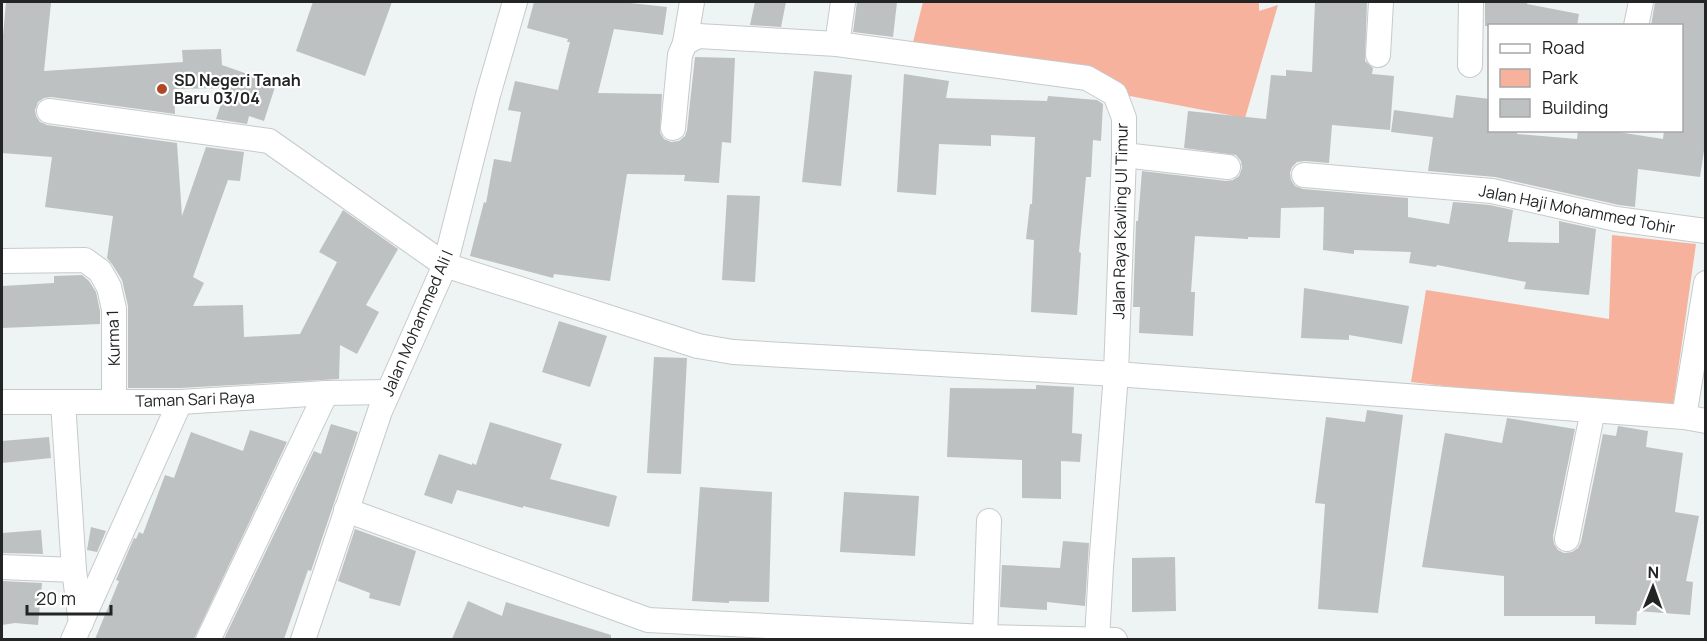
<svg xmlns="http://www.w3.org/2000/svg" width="1707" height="641" font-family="Manrope,sans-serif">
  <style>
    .green { fill: #f7b29e }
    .building { fill: #bdc1c1 }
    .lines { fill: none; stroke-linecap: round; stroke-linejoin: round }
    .minor-casing { stroke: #c6cacb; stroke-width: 26 }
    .minor { stroke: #fff; stroke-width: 24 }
    .poi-dot { fill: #b04827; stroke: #fff; stroke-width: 2 }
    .labels { text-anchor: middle; stroke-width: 4.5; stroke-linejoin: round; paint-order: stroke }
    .poi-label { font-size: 16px; font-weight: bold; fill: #232424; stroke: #fff; text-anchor: start }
    .street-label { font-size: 16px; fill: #232424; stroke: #fff }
  </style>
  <rect width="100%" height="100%" fill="#eef3f3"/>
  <g class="green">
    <path d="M923,2H1259V11L1278,5L1245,118L910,54Z"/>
    <path d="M1612,235L1696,244L1672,413L1411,382L1426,290L1609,319Z"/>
  </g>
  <g class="building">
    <path d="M6,2L51,3L44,71L183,62L182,50L221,49L222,65L279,85L278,87H275L264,121L249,116L247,124L216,119L226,88L174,89L175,114L51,97L44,98L38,102L35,110L36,116L40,122L47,125L177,143L182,216L206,147L244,152L240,181L228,180L193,277L204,283L193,306L243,305L244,337L300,334L337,262L319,252L343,210L398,249L366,305L379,312L357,354L340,345L339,379L180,388H128V306L122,280L112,264L107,258L113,216L45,207L52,157L2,153V47Z"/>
    <path d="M313,2H392L365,76L296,51Z"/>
    <path d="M534,2H621L667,7L663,35L614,29L598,93L662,94L660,133L664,139L671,142L679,141L685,136L687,130L695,57L735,58L731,143L722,142L719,183L684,181L685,175L627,174L610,281L554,274L553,278L470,256L484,202L486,203L494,159L511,162L521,112L508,110L515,81L558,90L570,42H567L568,39L527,28Z"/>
    <path d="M755,2H786L781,27L750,25Z"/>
    <path d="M857,2H897L893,37L853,32Z"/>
    <path d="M1315,2H1367L1365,61L1373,68L1372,74L1394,76L1390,130L1332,125L1329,163L1305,161L1297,162L1292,167L1290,173L1291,180L1295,186L1303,189L1408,198V217L1449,224L1453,202L1490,205L1513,210L1508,242L1559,243V221L1596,229L1589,295L1524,289L1526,282L1437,265L1436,267L1409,263L1411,252L1354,250V254L1323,250L1324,207L1281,208L1280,238L1248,237V239L1195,236L1191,292H1195L1193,336L1139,333L1140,307H1133L1136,221H1138L1142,171L1226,181L1233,180L1239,176L1242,168L1241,161L1236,155L1184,148L1188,111L1266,119L1271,75L1286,76V70L1312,72Z"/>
    <path d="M1485,2H1527V4L1579,14L1577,26H1485Z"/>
    <path d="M1655,2H1706V137L1700,177L1638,169L1635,207L1619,205L1495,177L1428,171L1433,137L1391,132L1394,110L1453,118L1456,95L1490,99V130H1517V134L1577,139L1578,130H1605L1663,139L1664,130H1682V26H1651Z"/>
    <path d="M814,71L852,75L841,186L802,182Z"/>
    <path d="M904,74L949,81L946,98L1047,101L1048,96L1097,100L1103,104L1101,141L1093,140L1091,177H1086L1079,252L1081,253L1077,315L1031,312L1034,240L1026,239L1030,204H1032L1035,137L991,135V146L939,144L936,195L897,192Z"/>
    <path d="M727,195L760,196L755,282L722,280Z"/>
    <path d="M82,275L89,281L96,292L100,311V324L2,328V286L54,283V276Z"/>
    <path d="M1304,288L1409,306L1402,344L1349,335V340L1301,338Z"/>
    <path d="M559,321L607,336L590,387L542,372Z"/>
    <path d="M654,357L687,358L681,474L647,473Z"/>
    <path d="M1036,385L1074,387L1072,433L1082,434L1080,462L1061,461V499L1022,498V460L947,457L950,388L1036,389Z"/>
    <path d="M1367,410L1403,415L1378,613L1318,609L1325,504L1315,503L1326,417L1365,422Z"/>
    <path d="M1507,418L1575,429L1553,536L1554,544L1558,550L1564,553L1572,552L1578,548L1581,542L1603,434L1616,436L1618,426L1648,431L1646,447L1683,453L1675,512L1699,516L1686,581L1693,582L1690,615L1637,611L1636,625L1595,624V616H1504V576L1422,567L1445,433L1502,443Z"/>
    <path d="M490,422L562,444L550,479L617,496L609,527L523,506V508L457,490L452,504L424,495L439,454L472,465V463L476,465Z"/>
    <path d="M331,424L358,432L311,571L308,570L284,639H224L314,451L321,454Z"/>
    <path d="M250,430L287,442L194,639H95L119,581L116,580L134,538L136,539L139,532L143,534L165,475L174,478L191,432L243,451Z"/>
    <path d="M49,437L51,458L2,463V441Z"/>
    <path d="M700,487L772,492L769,602L729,601V603L692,601Z"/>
    <path d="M844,492L919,496L915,556L840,552Z"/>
    <path d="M91,527L106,531L97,552L87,550Z"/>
    <path d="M355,529L416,551L400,606L369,598L370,593L338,581Z"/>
    <path d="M41,530L43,554L2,553V533Z"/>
    <path d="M1063,541L1089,543L1085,606L1047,602V610L1000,607L1002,565L1060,568Z"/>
    <path d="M1175,557L1176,611L1132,612V558Z"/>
    <path d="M2,581L42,583L38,625L15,623L2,625Z"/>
    <path d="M468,601L502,616L506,602L611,635V639H452Z"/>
  </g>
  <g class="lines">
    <defs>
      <g id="minor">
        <path d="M1636,26L1641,2"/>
        <path d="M685,43L692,2"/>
        <path d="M837,44L843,2"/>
        <path d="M1378,55L1381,2"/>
        <path d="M1470,65L1471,2"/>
        <path d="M49,111L269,141L445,265L698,346L733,352L1116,374L1684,417L1706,421"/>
        <path d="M673,128L680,55L685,43L698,36L837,44L1087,78L1115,94L1124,118V155L1116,374L1101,567L1097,640"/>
        <path d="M1124,155L1228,167"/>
        <path d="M1304,175L1492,191L1616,219L1706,231"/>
        <path d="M2,261L85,260L100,271L109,287L114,309V401"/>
        <path d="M2,402H180L326,393L388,392"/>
        <path d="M63,402L74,570L81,623"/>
        <path d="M1684,417L1706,283"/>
        <path d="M346,510L648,620L985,637L1115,640"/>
        <path d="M1567,539L1593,410"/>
        <path d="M2,567L74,570"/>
        <path d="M985,637L989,521"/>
        <path d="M73,640L180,402"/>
        <path d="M208,640L326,393"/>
        <path d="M303,640L380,411L445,265L488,95L515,2"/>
      </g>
    </defs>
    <use href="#minor" class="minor-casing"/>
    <use href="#minor" class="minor"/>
  </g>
  <circle class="poi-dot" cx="162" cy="89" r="6"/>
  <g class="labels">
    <g class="poi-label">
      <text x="174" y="86">SD Negeri Tanah<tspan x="174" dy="18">Baru 03/04</tspan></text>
    </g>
    <g class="street-label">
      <text transform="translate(1577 209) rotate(11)" y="6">Jalan Haji Mohammed Tohir</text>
      <text transform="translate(1120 221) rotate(-89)" y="6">Jalan Raya Kavling Ul Timur</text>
      <text transform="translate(417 323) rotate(-67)" y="6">Jalan Mohammed Ali I</text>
      <text transform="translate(113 338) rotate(-92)" y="6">Kurma 1</text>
      <text transform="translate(195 399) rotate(-2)" y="6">Taman Sari Raya</text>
    </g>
  </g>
  <rect width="1707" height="641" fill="none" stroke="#232424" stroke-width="6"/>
  <rect x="1488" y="24" width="195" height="108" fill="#ffffff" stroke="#a7a7a7" stroke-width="1.5"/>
  <rect x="1500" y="44" width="30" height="9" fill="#ffffff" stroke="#a7a7a7" stroke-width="1.5"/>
  <text x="1542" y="54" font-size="18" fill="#232424">Road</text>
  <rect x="1500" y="69" width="30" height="18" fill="#f7b29e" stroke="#a7a7a7" stroke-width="1.5"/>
  <text x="1542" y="84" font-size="18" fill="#232424">Park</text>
  <rect x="1500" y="99" width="30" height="18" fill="#bdc1c1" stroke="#a7a7a7" stroke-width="1.5"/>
  <text x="1542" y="114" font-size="18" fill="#232424">Building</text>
  <g transform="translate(1653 587) rotate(1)" stroke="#ffffff" stroke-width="4.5" paint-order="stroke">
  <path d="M0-4.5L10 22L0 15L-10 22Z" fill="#232424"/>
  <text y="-9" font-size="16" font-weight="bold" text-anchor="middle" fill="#232424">N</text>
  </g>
  <path d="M27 605v9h84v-9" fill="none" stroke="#232424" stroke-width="3"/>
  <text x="36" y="605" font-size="18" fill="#232424" stroke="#ffffff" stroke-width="4.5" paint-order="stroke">20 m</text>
</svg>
